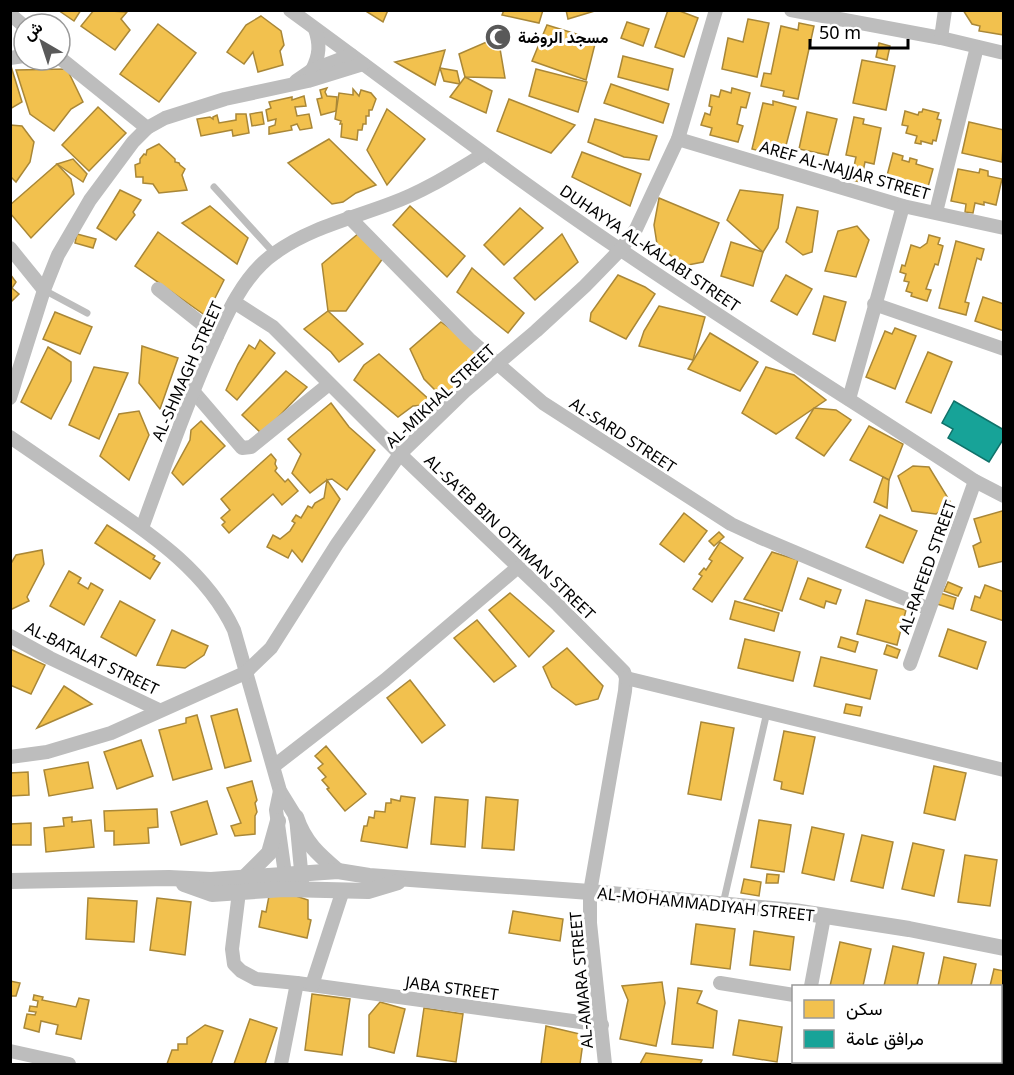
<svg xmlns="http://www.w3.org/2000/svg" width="1014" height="1075" font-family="'Noto Sans',Vazirmatn,sans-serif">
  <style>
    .homes { fill: #f2c14e; stroke: #a98737; stroke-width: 1.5 }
    .public { fill: #17a398; stroke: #10726a; stroke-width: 1.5 }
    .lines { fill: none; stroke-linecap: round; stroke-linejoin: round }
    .service { stroke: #bdbdbd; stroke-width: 7 }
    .minor { stroke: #bdbdbd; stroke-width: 14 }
    .tertiary { stroke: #bdbdbd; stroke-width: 16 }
    .labels { text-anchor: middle; stroke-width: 6; stroke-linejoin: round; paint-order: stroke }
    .poi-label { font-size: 16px; font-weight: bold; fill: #000; stroke: #fff; text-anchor: start }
    .street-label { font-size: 16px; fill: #000; stroke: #fff }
  </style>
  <rect width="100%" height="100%" fill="#fff"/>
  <g class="homes">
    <path d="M58,10H81L74,21Z"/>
    <path d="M94,10L127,12L121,19L130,30L115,50L81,26Z"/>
    <path d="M364,10H388L383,22Z"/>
    <path d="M504,10H543L539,23L502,15Z"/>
    <path d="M566,10H598L568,19Z"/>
    <path d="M668,10H677L698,18L684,57L655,47Z"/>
    <path d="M963,10H1004V35L979,31L980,26L972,24Z"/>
    <path d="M261,16L281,31L284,45L280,51L283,65L258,72L253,52L244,64L227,52L246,25Z"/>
    <path d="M748,19L769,23L757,77L722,69L728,38L743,42Z"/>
    <path d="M627,22L649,29L643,46L621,38Z"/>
    <path d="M799,23L814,26L798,99L783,96L784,91L761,86L764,73L771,74L781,26L798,30Z"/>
    <path d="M158,24L196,53L159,102L120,74Z"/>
    <path d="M547,25L596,40L586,80L532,61Z"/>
    <path d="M498,37L505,78L465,77L459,54Z"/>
    <path d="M879,43L890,46L887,60L876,57Z"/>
    <path d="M445,50L435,85L395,62Z"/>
    <path d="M623,56L673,69L668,90L618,77Z"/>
    <path d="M862,60L895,66L886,110L853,103Z"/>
    <path d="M10,63L22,102L10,109Z"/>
    <path d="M440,68L457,71L460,84L444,81Z"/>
    <path d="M67,69L83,102L71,109L54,131L30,114L16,70Z"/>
    <path d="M536,69L587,82L578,112L529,96Z"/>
    <path d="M465,77L492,91L486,113L450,97Z"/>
    <path d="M611,84L669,104L663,123L604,103Z"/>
    <path d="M327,88L325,92L327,96L337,97L336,111L321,115L317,99L322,98L320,90Z"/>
    <path d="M732,88L750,93L746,108L741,107L737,124L743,126L738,142L710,135L712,128L701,125L705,113L710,115L712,107L709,106L711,95L719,97L721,90L731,93Z"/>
    <path d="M353,89L359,96L361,90L371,93L376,99L372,110H369V116H366V124H363L362,130H358L357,140L341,137L342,124H340L341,121L335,119L339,93L353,95Z"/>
    <path d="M304,96L306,106L295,107L297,116L309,114L312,128L300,130L297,124L291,126L292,130L269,134V127L275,125L276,119L268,121L266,110L271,108L269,102L292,97V100Z"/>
    <path d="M509,99L575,125L551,153L497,131Z"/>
    <path d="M773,101L796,107L783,157L752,149L763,103L773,105Z"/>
    <path d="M98,107L126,133L89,171L62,145Z"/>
    <path d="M387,109L425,139L387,185L367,150Z"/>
    <path d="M923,109L939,113L937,119L941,120L936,141L933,140L932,144L921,141V144L915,143L917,136L906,133L908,126L902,125L905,111L918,115L919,112H922Z"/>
    <path d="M262,112L264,124L252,126L250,114Z"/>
    <path d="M807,112L837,119L828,155L799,149Z"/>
    <path d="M236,114H246L249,133L233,136L232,130L201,136L197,119L210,117L213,119V117L217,115L219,123L236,120Z"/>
    <path d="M854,117L864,119L863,124L881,128L874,164L865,162L861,182L851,180L856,157L846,155Z"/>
    <path d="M595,119L657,136L649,160L624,157L588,142Z"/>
    <path d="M969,122L1004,130L1002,162L962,153Z"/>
    <path d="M10,125L22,126L34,142L30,162L16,182L10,176Z"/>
    <path d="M329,139L376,185L356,193L343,202L332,204L288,163Z"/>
    <path d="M159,144L175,159V162L179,163L180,165L185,169L182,175L187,190L159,193L153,184L143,183V177H136L135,165L140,163V159L144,154L146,155L147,150Z"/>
    <path d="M582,152L641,174L630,206L572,177Z"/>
    <path d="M893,153L903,156L902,160L909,162L910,158L917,160L916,164L933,169L926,194L885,183Z"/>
    <path d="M73,159L87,174L83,182L57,164Z"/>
    <path d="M57,164L71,179L74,194L31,238L10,213V205Z"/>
    <path d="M958,169L979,173L980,169L988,171V176L1002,179L996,205L984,202V205L975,203L973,213L965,212L966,204L951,201Z"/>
    <path d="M120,190L141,200L133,212L135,215L116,240L97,228Z"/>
    <path d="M740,190L783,195L778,228L763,252L727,220Z"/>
    <path d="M659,198L719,223L703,262L683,266L657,244L654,225Z"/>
    <path d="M210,206L248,238L237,264L182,223Z"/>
    <path d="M410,206L465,256L447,277L393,225Z"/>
    <path d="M797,207L818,211L812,252L803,255L786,242Z"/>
    <path d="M520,208L543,228L504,265L484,245Z"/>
    <path d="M857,226L869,240L856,277L825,271L838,231Z"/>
    <path d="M158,232L224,280L206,316L135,266Z"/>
    <path d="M359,233L383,258L346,311H328L322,264Z"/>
    <path d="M77,234L96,239L93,248L75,243Z"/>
    <path d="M562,234L578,262L535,300L514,278Z"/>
    <path d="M929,235L940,238L938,244L943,246L938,265L935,264L926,289L931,290L927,301L911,296L912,293L906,291L909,282L904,281L906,274L900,272L902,265L905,266L911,245L920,248L927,243Z"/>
    <path d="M956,241L984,249L981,260L977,258L965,302L969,303L966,315L939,308Z"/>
    <path d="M731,242L763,252L753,286L721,276Z"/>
    <path d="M472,268L524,313L508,333L457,292Z"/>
    <path d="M10,274L16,282L12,288L19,294L10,303Z"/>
    <path d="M618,275L645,287L655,294L626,339L590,321L591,313Z"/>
    <path d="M786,275L812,289L797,315L771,301Z"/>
    <path d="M824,296L846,302L835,341L813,334Z"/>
    <path d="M983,297L1004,304V331L975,321Z"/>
    <path d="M659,306L705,317L693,360L639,346L644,331Z"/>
    <path d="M328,311L363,344L339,362L331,352L304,329Z"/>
    <path d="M55,312L92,327L80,354L43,339Z"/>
    <path d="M441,322L476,347L485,358L444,399L424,379L410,349Z"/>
    <path d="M895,328L916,336L895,389L866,377L885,331L892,334Z"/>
    <path d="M710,333L758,362L740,391L688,369Z"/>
    <path d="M260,340L275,353L237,400L226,390L238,364L249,345L255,349Z"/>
    <path d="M142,346L178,358L160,409L139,383Z"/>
    <path d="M48,347L71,362V381L51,419L21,402Z"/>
    <path d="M928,352L952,362L931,413L906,402Z"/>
    <path d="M379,354L434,404L413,406L398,417L354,380L364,365Z"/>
    <path d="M94,367L128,373L99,439L69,425Z"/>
    <path d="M766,367L794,375L826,400L776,434L742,413Z"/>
    <path d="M286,371L307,387L262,434L242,415Z"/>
    <path d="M331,403L349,427L375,450L347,490L332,479L327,480L310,493L292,473L301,454L288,439Z"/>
    <path d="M814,408L836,410L851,420L824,456L796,438Z"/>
    <path d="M139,411L149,435L129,480L100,456L119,414Z"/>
    <path d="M201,421L225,446L183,485L172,473L190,440L191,430Z"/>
    <path d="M869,426L903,444L889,480L850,460Z"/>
    <path d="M271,454L276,460L275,464L277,468L275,471L285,482L288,479L298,491L282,505L273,494L229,533L222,525L225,522L221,518L230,510L221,499Z"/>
    <path d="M913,466L929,467L951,503L936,514L912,511L898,476Z"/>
    <path d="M883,477L889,480L887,508L874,502Z"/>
    <path d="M327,480L340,499L302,562L292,550L288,558L267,547L273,535L280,539L290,531L295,523L292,521L296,515L301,518L308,506L312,508L315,503L324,498Z"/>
    <path d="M1002,511L1004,512V561L979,567L973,546L981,542L974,519Z"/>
    <path d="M684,513L707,531L684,562L660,544Z"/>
    <path d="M880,515L917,531L903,563L866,547Z"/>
    <path d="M107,525L155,556L153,559L160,563L150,579L95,543Z"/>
    <path d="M719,532L724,537L714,546L709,541Z"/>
    <path d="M720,542L743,558L712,602L693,589L702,576L699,574L704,568L706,570L712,561L709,559Z"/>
    <path d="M42,550L44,564L27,597L29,601L10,610V565L16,555Z"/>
    <path d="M772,552L798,560L782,611L744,599Z"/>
    <path d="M69,571L81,578L78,583L88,589L91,583L103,590L84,625L50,606Z"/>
    <path d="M808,578L841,590L836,604L826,601L824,608L800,599Z"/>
    <path d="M948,582L962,588L958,596L944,591Z"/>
    <path d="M985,585L1004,592V621L971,610L975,596L980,598Z"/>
    <path d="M510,593L554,631L529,657L489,610Z"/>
    <path d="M940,593L956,598L953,609L937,604Z"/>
    <path d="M866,600L906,610L897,645L857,634Z"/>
    <path d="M120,601L155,620L136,656L101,637Z"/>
    <path d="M735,601L779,613L774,631L730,619Z"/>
    <path d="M477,620L516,666L494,682L454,638Z"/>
    <path d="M948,629L986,642L977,669L939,656Z"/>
    <path d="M172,630L208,646L204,655L185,668L157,665Z"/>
    <path d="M841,637L858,642L855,652L838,647Z"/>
    <path d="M745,639L800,652L793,681L738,668Z"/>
    <path d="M887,645L900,650L897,658L884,654Z"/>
    <path d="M567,648L603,686L598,699L576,705L552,687L543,667Z"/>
    <path d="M10,649L45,665L31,694L10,685Z"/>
    <path d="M821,657L877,670L870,699L814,686Z"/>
    <path d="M410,680L445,725L422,743L387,698Z"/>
    <path d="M64,686L92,704L37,728Z"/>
    <path d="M846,704L862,707L860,716L844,713Z"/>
    <path d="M237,709L251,761L225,768L211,716Z"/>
    <path d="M197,715L212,769L173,780L159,730L186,723V718Z"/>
    <path d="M701,722L734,728L721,800L688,794Z"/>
    <path d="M784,731L815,737L803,794L781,789L782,782L774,780Z"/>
    <path d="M141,740L153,776L117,789L104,752Z"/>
    <path d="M326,746L366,794L345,811L327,789L329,788L322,780L326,777L318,768L323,764L315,756Z"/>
    <path d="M88,762L93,788L49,796L44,770Z"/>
    <path d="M934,766L966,773L955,820L924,813Z"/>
    <path d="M28,772L29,795L10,796V773Z"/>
    <path d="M252,781L257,800L255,803L257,812L255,816V834L235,836L231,826L241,823L227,788Z"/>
    <path d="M401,796L415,798L407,848L361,841L364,826H367L369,817L374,818L375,811L385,812L386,803H391V799L400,801Z"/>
    <path d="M435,797L468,800L465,847L431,844Z"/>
    <path d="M486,797L518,800L514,850L482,848Z"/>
    <path d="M207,801L217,834L181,845L171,812Z"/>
    <path d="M157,809L158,827L148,828L149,843L114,845V831H105L104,811Z"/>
    <path d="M72,817V822L91,820L94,847L46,852L44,828L64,826L63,818Z"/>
    <path d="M759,820L791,825L784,872L751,867Z"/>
    <path d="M31,823V845H10V824Z"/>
    <path d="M812,827L844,834L834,880L802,873Z"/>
    <path d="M862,835L893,842L883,888L851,881Z"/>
    <path d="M913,843L944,850L934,896L902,889Z"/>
    <path d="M965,855L997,860L990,906L958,902Z"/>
    <path d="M767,874L779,875L778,883H766Z"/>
    <path d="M744,879L761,882L759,896L741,893Z"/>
    <path d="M290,894L308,900V919L311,920L307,938L259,927L262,911L266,912L269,896Z"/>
    <path d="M88,898L137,901L134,942L86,939Z"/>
    <path d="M157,898L191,902L185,955L150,950Z"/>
    <path d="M513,911L563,919L560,941L509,933Z"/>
    <path d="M696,924L735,929L730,969L691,964Z"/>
    <path d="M754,931L794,937L790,970L750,965Z"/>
    <path d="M840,942L871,949L863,986H830Z"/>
    <path d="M893,946L924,953L917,986H884Z"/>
    <path d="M944,957L976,964L971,986H938Z"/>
    <path d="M994,969L1004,971V1019H1000V986H990Z"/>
    <path d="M10,981L20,983L16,996H10Z"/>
    <path d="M662,982L665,1003L656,1046L620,1039L628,1000L622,986Z"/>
    <path d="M678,988L702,991L697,1003L717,1011L713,1048L672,1044Z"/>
    <path d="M312,994L350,999L342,1055L305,1050Z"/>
    <path d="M34,995L43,997L42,1000L76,1007L79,998L89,1000L81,1039L56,1034L58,1025L41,1021L39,1032L24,1028L27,1014L35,1015L36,1012L29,1011L30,1006L37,1007L38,1001L33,1000Z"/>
    <path d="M380,1002L405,1009L394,1053L369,1047V1015Z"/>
    <path d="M424,1008L463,1014L456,1062L417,1056Z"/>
    <path d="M250,1019L277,1028L265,1064H234Z"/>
    <path d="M739,1020L782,1027L777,1062L733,1055Z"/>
    <path d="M205,1025L223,1031L211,1064H167L172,1050H178V1044H187V1038Z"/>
    <path d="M546,1026L584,1035L580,1064H541Z"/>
    <path d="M646,1053L702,1060L700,1064H640Z"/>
    <path d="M899,1062H930L929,1064H898Z"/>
  </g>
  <path class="public" d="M954,401L1004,430V438L989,462L948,438L953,429L942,423Z"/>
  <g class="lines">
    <g class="service">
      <path d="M214,187L274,253"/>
      <path d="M44,290L87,313"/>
      <path d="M723,904L767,712"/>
    </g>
    <g class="minor">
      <path d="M290,10C400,90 508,174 621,250C737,329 857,404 975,481L1004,496"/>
      <path d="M791,10L941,38L1004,53"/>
      <path d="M10,14L24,26"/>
      <path d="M941,38L945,10"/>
      <path d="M10,58L24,56"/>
      <path d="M60,58L147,128"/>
      <path d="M312,70C320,55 320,44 315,29"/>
      <path d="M296,81L312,70L351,55"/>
      <path d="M678,139L903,206L1004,228"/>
      <path d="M936,212L977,47"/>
      <path d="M349,217L469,339L543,403L731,524L759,537L929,609"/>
      <path d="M10,248L44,290"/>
      <path d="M158,289L217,336"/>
      <path d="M234,302L273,327L400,454L558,605L624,672L626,678L625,691L590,892V923L605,1064"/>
      <path d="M874,304L1004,349"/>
      <path d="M193,391L242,448L251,447L329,384"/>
      <path d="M10,398L44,290L58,255L90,200L133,142L147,128L165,118L225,99L308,81L363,64"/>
      <path d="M849,399L903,206"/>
      <path d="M10,437C41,458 71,479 101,500C152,535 207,572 234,630L280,791L296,817L302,881"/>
      <path d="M142,528C162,473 182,417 205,363C222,325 240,277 275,253C309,228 353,218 392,203C425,191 454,172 484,154"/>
      <path d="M10,636L50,658L159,710"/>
      <path d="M910,664L975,481"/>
      <path d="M626,678L1004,770"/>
      <path d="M10,757L47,752L111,733L245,673L271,648L337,544L400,454L464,392L536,331L585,286L620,250L636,229L678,139L716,10"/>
      <path d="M274,766L385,680L517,568"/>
      <path d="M280,791L276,810L285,874L284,884"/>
      <path d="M239,892L232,949L234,964L241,971L256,979L297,983L602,1025"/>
      <path d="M720,983L794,995"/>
      <path d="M312,985L343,890"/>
      <path d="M811,986L824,917"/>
      <path d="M1000,1050H1004"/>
      <path d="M10,1051L69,1064"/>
      <path d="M281,1064L297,983"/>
    </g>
    <g class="tertiary">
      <path d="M296,817C304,842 319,855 338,871"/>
      <path d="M246,876L269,853L278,821"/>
      <path d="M10,881L169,878L211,880L338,871L369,876L590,892L794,911L909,929L1004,948"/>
      <path d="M184,884L212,894L284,889L368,891L398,882"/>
    </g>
  </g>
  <defs>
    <symbol id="mosque-disc" viewBox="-11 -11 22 22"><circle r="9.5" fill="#595959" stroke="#fff"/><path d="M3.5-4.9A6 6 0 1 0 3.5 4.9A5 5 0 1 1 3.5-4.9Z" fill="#fff"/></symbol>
  </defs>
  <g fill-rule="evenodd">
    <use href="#mosque-disc" x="483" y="22" width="30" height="30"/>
  </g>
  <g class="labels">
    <g class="poi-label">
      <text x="518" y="43">مسجد الروضة</text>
    </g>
    <g class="street-label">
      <text transform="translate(845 170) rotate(16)" y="6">AREF AL-NAJJAR STREET</text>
      <text transform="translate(650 248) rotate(34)" y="6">DUHAYYA AL-KALABI STREET</text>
      <text transform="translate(187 371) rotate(-66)" y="6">AL-SHMAGH STREET</text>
      <text transform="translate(440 396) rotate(-43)" y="6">AL-MIKHAL STREET</text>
      <text transform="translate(623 435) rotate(33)" y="6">AL-SARD STREET</text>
      <text transform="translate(510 537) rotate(44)" y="6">AL-SA‘EB BIN OTHMAN STREET</text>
      <text transform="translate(927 567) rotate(-70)" y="6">AL-RAFEED STREET</text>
      <text transform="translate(92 658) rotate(26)" y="6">AL-BATALAT STREET</text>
      <text transform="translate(706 904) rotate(6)" y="6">AL-MOHAMMADIYAH STREET</text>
      <text transform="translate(581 980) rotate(-95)" y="6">AL-AMARA STREET</text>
      <text transform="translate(452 988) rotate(8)" y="6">JABA STREET</text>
    </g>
  </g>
  <rect width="1014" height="1075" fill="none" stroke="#000000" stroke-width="24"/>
  <rect x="792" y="985" width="210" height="78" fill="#ffffff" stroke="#999999" stroke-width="1.5"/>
  <rect x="804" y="1000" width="30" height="18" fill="#f2c14e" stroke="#999999" stroke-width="1.5"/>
  <text x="846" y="1015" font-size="18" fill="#000000">سكن</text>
  <rect x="804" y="1030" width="30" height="18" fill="#17a398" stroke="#999999" stroke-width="1.5"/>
  <text x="846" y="1045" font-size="18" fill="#000000">مرافق عامة</text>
  <g transform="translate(42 42) rotate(321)"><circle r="28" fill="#ffffff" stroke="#999999" stroke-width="1.5"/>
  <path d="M0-4.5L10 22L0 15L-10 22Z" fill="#595959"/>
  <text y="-9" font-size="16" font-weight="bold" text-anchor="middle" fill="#000000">ش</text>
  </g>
  <path d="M810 39v9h98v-9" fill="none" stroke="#000000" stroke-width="3"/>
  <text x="819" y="39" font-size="18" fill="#000000" stroke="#ffffff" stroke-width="4.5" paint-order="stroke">50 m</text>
</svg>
